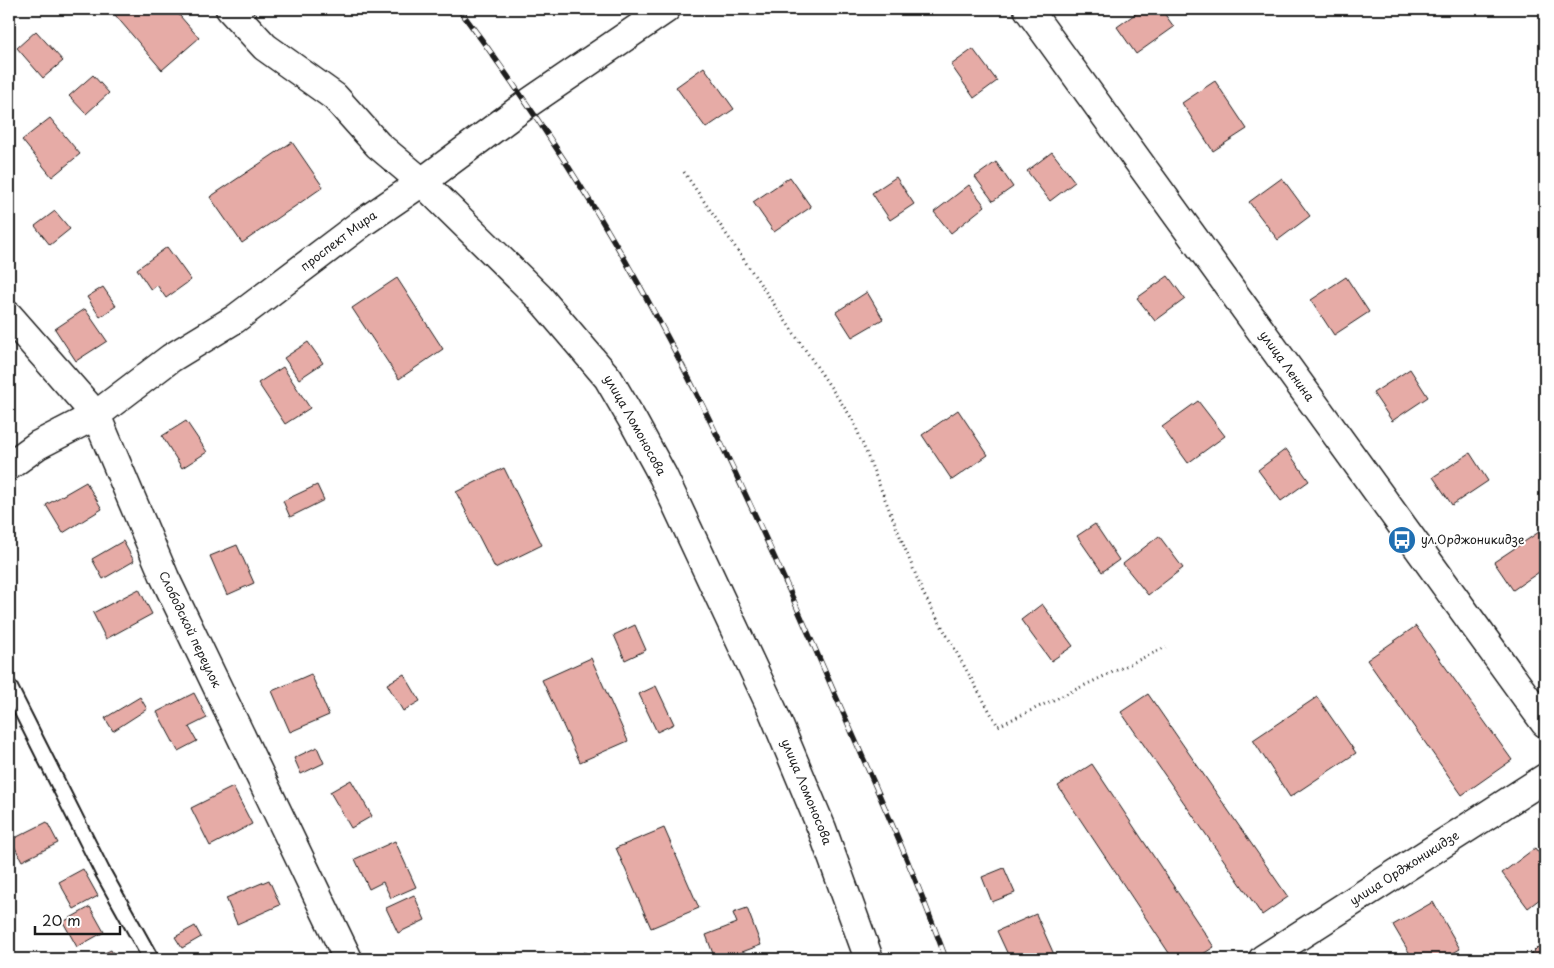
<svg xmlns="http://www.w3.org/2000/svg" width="1554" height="968" font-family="'Playpen Sans',sans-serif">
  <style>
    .building { fill: #e6aba6; stroke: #1c1c1c }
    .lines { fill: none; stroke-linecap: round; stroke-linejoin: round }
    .lane-casing { stroke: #1c1c1c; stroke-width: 18 }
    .street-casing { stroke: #1c1c1c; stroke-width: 31 }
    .secondary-casing { stroke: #1c1c1c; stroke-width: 31 }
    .path { stroke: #1c1c1c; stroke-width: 3; stroke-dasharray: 1 4; stroke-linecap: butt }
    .lane { stroke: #fff; stroke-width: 14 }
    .street { stroke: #fff; stroke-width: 28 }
    .secondary { stroke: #fff; stroke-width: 28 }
    .rail-casing { stroke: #1c1c1c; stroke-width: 5.5 }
    .rail { stroke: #fff; stroke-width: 4; stroke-dasharray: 11; stroke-linecap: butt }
    .labels { text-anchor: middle; stroke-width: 4; stroke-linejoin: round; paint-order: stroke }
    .street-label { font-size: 12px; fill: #1c1c1c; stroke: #fff }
    .poi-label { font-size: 12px; fill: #1c1c1c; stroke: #fff; text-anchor: start }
  </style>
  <rect width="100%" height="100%" fill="#fff"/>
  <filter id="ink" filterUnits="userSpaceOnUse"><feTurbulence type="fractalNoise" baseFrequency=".02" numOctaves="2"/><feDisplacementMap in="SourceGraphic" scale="10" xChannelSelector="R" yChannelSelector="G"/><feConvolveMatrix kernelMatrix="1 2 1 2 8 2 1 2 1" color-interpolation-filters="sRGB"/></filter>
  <g filter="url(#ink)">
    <g class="building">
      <path d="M110,9H174L199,38L162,70Z"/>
      <path d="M1142,9H1161L1174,27L1136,54L1117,27Z"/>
      <path d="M36,31L63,61L43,78L17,48Z"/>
      <path d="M973,49L997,81L974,98L951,65Z"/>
      <path d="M704,67L734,109L706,128L676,87Z"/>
      <path d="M93,75L109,93L86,114L69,96Z"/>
      <path d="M1215,81L1247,129L1213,151L1182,103Z"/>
      <path d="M50,118L80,154L52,177L22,140Z"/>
      <path d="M292,142L323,187L242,243L210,197Z"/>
      <path d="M1052,152L1075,182L1050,201L1027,171Z"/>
      <path d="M996,162L1013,187L993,201L975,177Z"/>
      <path d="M790,177L811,207L774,232L753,202Z"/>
      <path d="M896,177L914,204L890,220L872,193Z"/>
      <path d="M1282,178L1310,216L1278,240L1249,202Z"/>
      <path d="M969,185L985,206L951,233L934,212Z"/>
      <path d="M55,211L70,229L50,245L35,226Z"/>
      <path d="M167,247L191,280L166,298L157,285L151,290L137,269Z"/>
      <path d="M1168,276L1185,299L1155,321L1137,298Z"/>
      <path d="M1346,277L1369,312L1334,335L1311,300Z"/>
      <path d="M397,278L443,349L399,379L352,308Z"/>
      <path d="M103,287L116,306L100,317L87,297Z"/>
      <path d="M867,292L883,319L852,337L836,312Z"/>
      <path d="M85,309L107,341L76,361L55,329Z"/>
      <path d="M308,342L323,363L299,379L284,358Z"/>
      <path d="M283,367L310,408L285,424L258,383Z"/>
      <path d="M1410,369L1428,397L1392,421L1373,393Z"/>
      <path d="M9,396L13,404L9,407Z"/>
      <path d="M1198,401L1225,436L1188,463L1162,427Z"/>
      <path d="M958,410L988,455L952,480L922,435Z"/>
      <path d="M186,421L207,452L182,468L162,436Z"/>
      <path d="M1286,449L1309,481L1281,501L1258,470Z"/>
      <path d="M1470,453L1488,481L1452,505L1433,477Z"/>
      <path d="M504,468L542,545L495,568L456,492Z"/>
      <path d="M86,482L102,509L63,533L46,505Z"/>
      <path d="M317,485L324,500L290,517L283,501Z"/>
      <path d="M1095,524L1119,560L1102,572L1077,536Z"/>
      <path d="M1539,532L1545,540V568L1513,590L1494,562Z"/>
      <path d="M1159,536L1183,568L1148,595L1123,564Z"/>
      <path d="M123,541L134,561L103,579L92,559Z"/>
      <path d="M237,545L254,583L227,595L210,556Z"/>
      <path d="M139,589L152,614L106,639L93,613Z"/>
      <path d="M1042,604L1073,646L1051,661L1021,620Z"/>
      <path d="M635,625L646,650L625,660L614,635Z"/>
      <path d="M1416,626L1512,760L1462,795L1367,660Z"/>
      <path d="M591,658L628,741L580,762L542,680Z"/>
      <path d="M311,674L329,715L290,732L272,691Z"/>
      <path d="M404,674L420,701L403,711L387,684Z"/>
      <path d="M656,686L674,724L657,732L639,694Z"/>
      <path d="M194,693L207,718L189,727L197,741L178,751L157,712Z"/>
      <path d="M1148,694L1288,897L1262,915L1121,712Z"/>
      <path d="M140,697L147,709L113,731L105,718Z"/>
      <path d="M1317,697L1356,753L1290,797L1253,740Z"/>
      <path d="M9,740L13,750L9,752Z"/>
      <path d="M317,747L324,763L301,774L294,758Z"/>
      <path d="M1092,764L1214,947L1195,959H1173L1058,786Z"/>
      <path d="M351,780L372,816L351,828L330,792Z"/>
      <path d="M233,787L252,824L210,846L191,808Z"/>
      <path d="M47,822L58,843L22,861L11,840Z"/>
      <path d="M664,828L699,908L651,928L616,848Z"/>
      <path d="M395,841L416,887L391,898L383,882L369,889L355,859Z"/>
      <path d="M1535,848L1545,861V895L1528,908L1502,873Z"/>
      <path d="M1004,868L1015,893L992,902L982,877Z"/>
      <path d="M83,869L98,896L74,909L59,882Z"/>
      <path d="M269,880L280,905L237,924L226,898Z"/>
      <path d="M414,895L425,920L398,933L386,908Z"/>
      <path d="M1433,902L1460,949L1443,959H1413L1393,925Z"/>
      <path d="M90,907L104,932L77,947L63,922Z"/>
      <path d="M747,908L761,945L723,959H715L706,935L737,923L733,913Z"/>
      <path d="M1036,914L1056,959H1010L997,931Z"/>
      <path d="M195,926L201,937L182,948L175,937Z"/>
      <path d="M1545,940V959H1526Z"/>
      <path d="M111,950L116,959H92Z"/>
      <path d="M585,952L589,959H572Z"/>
      <path d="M1348,953L1351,959H1333Z"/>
    </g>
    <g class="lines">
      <defs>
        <path id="lane" d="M9,686L102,871L151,959"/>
        <g id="street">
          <path id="s1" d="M9,316L96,415L165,578L348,959"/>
          <path id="s2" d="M9,466L38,445L96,415L171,358L235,319L362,223L422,182L378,145L335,97L265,47L230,9"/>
          <path id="s3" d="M1263,959L1545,778"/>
        </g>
        <g id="secondary">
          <path id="s4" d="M666,9L527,104L422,182L539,297L608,378L633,421L663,476L772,709L822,829L869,959"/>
          <path id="s5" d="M1028,9L1545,723"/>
        </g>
      </defs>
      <use href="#lane" class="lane-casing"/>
      <use href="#street" class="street-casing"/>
      <use href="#secondary" class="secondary-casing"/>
      <path class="path" d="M684,172L853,420L923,593L998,726L1166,647"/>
      <use href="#lane" class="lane"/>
      <use href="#street" class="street"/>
      <use href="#secondary" class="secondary"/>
      <defs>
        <path id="rail" d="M459,9C537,113 609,225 669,340C727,450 778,563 827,676C868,770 911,863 946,959"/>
      </defs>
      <use href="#rail" class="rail-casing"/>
      <use href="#rail" class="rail"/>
    </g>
  </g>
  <defs>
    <symbol id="bus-disc" viewBox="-11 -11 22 22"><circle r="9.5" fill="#1f6fb2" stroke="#fff"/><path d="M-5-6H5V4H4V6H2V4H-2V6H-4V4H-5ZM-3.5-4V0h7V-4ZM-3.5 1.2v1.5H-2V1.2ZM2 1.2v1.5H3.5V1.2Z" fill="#fff"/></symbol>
  </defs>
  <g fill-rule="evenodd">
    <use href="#bus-disc" x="1386" y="524" width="32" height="32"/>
  </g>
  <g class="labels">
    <g class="street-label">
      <text dy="4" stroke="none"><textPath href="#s2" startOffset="400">проспект Мира</textPath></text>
      <text dy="4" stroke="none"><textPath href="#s5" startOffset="441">улица Ленина</textPath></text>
      <text dy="4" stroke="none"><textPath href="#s4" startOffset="624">улица Ломоносова</textPath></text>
      <text dy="4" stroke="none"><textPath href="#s1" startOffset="366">Слободской переулок</textPath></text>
      <text dy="4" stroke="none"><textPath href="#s4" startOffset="1029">улица Ломоносова</textPath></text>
      <text dy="4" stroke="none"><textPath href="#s3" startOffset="168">улица Орджоникидзе</textPath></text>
    </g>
    <g class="poi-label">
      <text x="1421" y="544">ул.Орджоникидзе</text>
    </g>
  </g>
  <rect width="1554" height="968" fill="none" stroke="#fff" stroke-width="30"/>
  <rect x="15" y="15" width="1524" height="938" fill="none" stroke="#1c1c1c" stroke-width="2" filter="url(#ink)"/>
  <path d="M35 926v8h85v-8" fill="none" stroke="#1c1c1c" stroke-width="2.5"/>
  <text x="42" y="926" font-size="15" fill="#1c1c1c" stroke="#ffffff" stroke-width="4" paint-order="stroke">20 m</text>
</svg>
